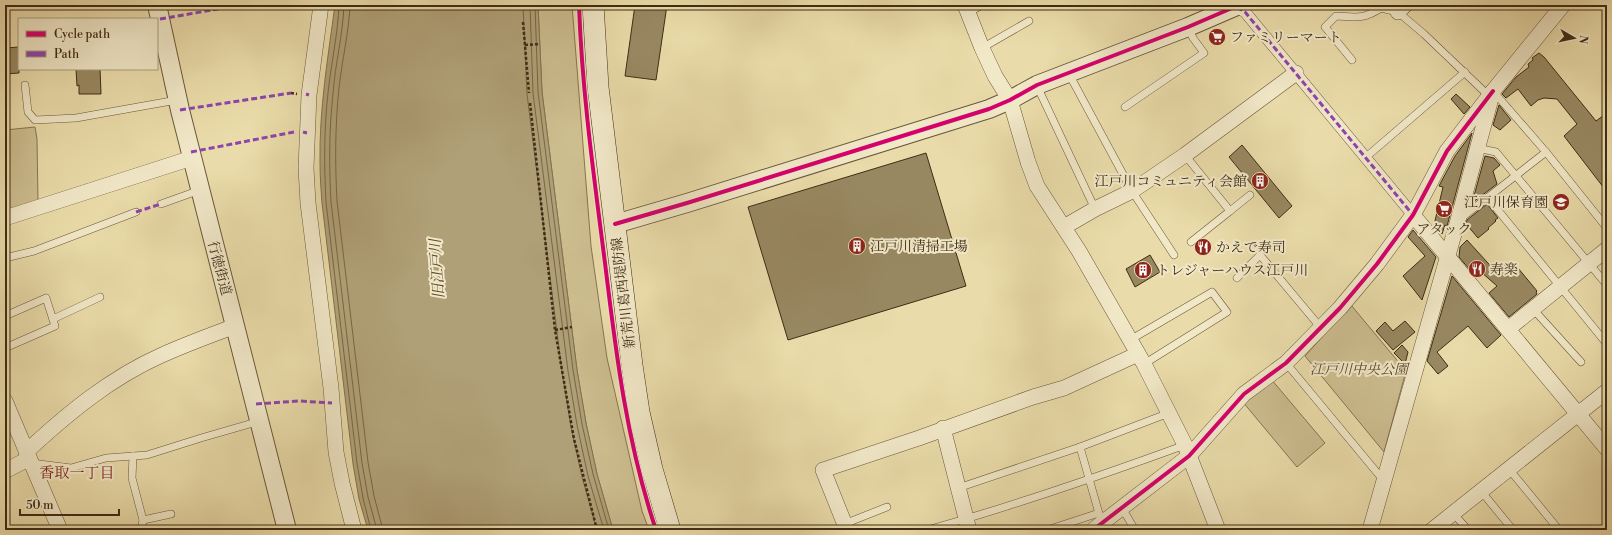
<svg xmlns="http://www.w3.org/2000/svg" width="1612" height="535" font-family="'Libre Bodoni','Noto Serif JP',serif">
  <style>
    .green { fill: #cdbe90; stroke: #867552 }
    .water { fill: #b0a077; stroke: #83724f }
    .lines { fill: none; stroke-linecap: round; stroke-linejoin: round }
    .shore { stroke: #786646; stroke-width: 1 }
    .building { fill: #988862; stroke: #3f2c14 }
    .service-casing { stroke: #6a583a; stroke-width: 8 }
    .pedestrian-casing { stroke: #6a583a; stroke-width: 12 }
    .minor-casing { stroke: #6a583a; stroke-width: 16 }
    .tertiary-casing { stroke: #6a583a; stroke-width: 20 }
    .secondary-casing { stroke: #3f2c14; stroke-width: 22 }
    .path { stroke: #3f2c14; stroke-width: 2.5; stroke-dasharray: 3 2; stroke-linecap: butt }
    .service { stroke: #f1e8c8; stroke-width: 7 }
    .pedestrian { stroke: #f1e8c8; stroke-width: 11 }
    .minor { stroke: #f1e8c8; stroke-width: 15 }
    .tertiary { stroke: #f1e8c8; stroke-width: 18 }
    .secondary { stroke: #f1e8c8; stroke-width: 21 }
    .quiet { stroke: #8e44ad; stroke-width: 3; stroke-dasharray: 6 3; stroke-linecap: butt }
    .cycleway-casing { stroke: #f1e8c8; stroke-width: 6 }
    .cycleway { stroke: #d6006c; stroke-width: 4 }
    .labels { text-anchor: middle; stroke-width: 4; stroke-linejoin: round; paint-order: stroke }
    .poi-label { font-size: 14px; fill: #3f2c14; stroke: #f1e8c8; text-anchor: start }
    .street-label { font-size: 14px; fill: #3f2c14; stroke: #f1e8c8 }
    .park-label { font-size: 14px; font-style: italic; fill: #5b492d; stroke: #f1e8c8 }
    .water-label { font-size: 15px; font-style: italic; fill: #5b492d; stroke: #f1e8c8 }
    .neighbourhood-label { font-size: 15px; fill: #7a1f14; stroke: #f1e8c8 }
  </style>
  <rect width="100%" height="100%" fill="#eadcaa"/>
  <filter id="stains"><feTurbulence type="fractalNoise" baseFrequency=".005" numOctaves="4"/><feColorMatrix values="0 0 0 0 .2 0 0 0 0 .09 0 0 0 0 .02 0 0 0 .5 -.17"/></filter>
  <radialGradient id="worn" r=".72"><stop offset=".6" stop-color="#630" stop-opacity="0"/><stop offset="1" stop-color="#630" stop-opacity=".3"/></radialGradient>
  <g class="green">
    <path d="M538,5H572L591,246L607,358L642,511L649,530H613L597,474L586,423L577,370L542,92Z"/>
    <path d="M35,127L37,139L38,201L5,211V130Z"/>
    <path d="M1351,305L1406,371L1384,452L1305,356Z"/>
    <path d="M1271,379L1325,443L1297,467L1242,401Z"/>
  </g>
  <path class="water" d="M335,5H538L542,92L577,370L586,423L597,474L613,530H368L359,499L353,464L322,203C321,190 320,176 320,163C319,110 328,57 335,5Z"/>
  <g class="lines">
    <g class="shore">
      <path d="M339,5C338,34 331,64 328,93C324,129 324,166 326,202L357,463L363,498L371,530"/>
      <path d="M344,5C343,35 335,64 333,94C329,130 329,166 331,202L362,463L368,497L377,530"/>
      <path d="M350,5C349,32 342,60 339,88C335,126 335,163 337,201L368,462L374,496L383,530"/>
      <path d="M523,5L527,94L562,372L571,427L582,477L597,530"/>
      <path d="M530,5L533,93L568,371L577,425L588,476L604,530"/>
      <path d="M535,5L538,92L573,370L582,424L593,474L609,530"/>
    </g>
  </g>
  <g class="building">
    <path d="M635,5H667L656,80L625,76Z"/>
    <path d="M19,47V73L5,74V48Z"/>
    <path d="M1539,53L1544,57L1596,121L1607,113V192L1564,136L1577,124L1557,99L1544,98L1538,100L1531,106L1518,89L1506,98L1502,94L1516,77L1529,67L1528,64L1533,60L1532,58Z"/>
    <path d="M76,69H100L101,94H79V85L77,86Z"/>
    <path d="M1456,94L1470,107L1464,114L1451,99Z"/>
    <path d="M1499,105L1511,120L1500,130L1493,125Z"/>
    <path d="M1472,133L1447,226L1445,225L1442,234L1434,225L1443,187L1439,186L1440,184L1455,156Z"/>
    <path d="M1242,145L1292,206L1279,218L1229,157Z"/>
    <path d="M926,153L966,286L788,340L748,207Z"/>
    <path d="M1485,156L1494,158L1500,165L1493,171L1497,184L1472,203Z"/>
    <path d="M1487,204L1498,218L1495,220L1496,221L1488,228L1489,229L1478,238L1466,224L1467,220Z"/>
    <path d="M1413,230L1436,257L1422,300L1403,276L1425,256L1408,237Z"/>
    <path d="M1467,240L1497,273L1506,264L1507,266L1513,262L1537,291L1536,292L1537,294L1509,317L1489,293L1497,286L1481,272L1476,277L1459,257L1460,247Z"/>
    <path d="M1150,255L1160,272L1135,287L1126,269Z"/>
    <path d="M1452,276L1501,335L1487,348L1468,326L1437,352L1448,366L1438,374L1427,361Z"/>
    <path d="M1405,321L1415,332L1393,350L1376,331L1385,322L1393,331Z"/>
    <path d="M1402,345L1408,352L1405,364L1394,353Z"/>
  </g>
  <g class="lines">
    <defs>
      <g id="service">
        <path d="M968,13L982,5"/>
        <path d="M982,48L1029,21"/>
        <path d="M1352,60L1325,27L1336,16C1357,17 1362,20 1381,8L1398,12L1424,34L1489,96"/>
        <path d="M1069,74L1132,191L1174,255"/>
        <path d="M25,85L28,112L35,120L76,118L177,100"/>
        <path d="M1037,86L1095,209"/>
        <path d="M1493,91L1546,152L1607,228"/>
        <path d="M1125,107L1204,53L1193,38L1188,27"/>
        <path d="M1477,148L1496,152L1607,285"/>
        <path d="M1185,155L1230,211L1250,195"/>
        <path d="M1365,158L1465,72"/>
        <path d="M1488,198L1607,344"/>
        <path d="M161,204L200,190"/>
        <path d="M1460,219L1546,152"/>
        <path d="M1191,242L1230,211"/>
        <path d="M5,258L34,251L136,212"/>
        <path d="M1237,278L1260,255L1321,328"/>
        <path d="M1533,309L1581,362"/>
        <path d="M5,316L46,298L55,326L5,348"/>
        <path d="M53,319L100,297"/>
        <path d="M1130,340L1212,292L1227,312L1144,364"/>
        <path d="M1286,363L1384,481"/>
        <path d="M1080,447L1102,524"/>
        <path d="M133,456L132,478L143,520L141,530"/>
        <path d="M31,463L71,468L106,458L147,455L201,438L260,421"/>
        <path d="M1509,469L1559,530"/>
        <path d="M958,488L1080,447L1169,413"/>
        <path d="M1481,491L1513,530"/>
        <path d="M1122,508L1135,530"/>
        <path d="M1453,513L1468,530"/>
        <path d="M143,520L171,514"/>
        <path d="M844,524L887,507"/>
        <path d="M927,530C1014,506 1100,476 1185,445"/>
        <path d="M1047,530L1099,513"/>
      </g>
      <path id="pedestrian" d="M1237,7L1245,12L1413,215"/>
      <g id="minor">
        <path d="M321,5L309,95L306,168L308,203L331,388L336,452L342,483L354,530"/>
        <path d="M965,5L982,48L995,76L1010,100L1028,162L1037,186L1079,251L1144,364L1185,445L1218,530"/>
        <path d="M1398,12L1405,5"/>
        <path d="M1413,215L1607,449"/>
        <path d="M5,218L192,158"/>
        <path d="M1064,227L1095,209L1132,191L1185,155L1296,73"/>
        <path d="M1508,329L1607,249"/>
        <path d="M5,401L60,530"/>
        <path d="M943,428L969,530"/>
        <path d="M26,452C67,414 110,378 162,355C186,344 211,335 235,326"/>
        <path d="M5,471L28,459"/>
        <path d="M847,530L823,470L919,438L1033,397L1064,388L1138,354"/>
        <path d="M1093,530L1189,456L1244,394L1286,363L1340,308L1377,264L1413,215L1447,151L1493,91"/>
        <path d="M1370,530L1458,220L1493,91L1563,5"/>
        <path d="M1432,530L1607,391"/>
      </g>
      <g id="tertiary">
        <path d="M157,5L180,110L287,530"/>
        <path d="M615,224L687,203L989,109L1010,100L1037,85L1188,27L1239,5"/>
      </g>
      <path id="secondary" d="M593,5L598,87L632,365L639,412L652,469L670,530"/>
    </defs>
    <use href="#service" class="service-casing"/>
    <use href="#pedestrian" class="pedestrian-casing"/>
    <use href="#minor" class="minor-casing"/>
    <use href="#tertiary" class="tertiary-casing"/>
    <use href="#secondary" class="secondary-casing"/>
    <g class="path">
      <path d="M523,22L529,93"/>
      <path d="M525,45L540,44"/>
      <path d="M291,93L297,94"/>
      <path d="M530,103L555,330L574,439L597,530"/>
      <path d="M555,330L572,327"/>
    </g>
    <use href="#service" class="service"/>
    <use href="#pedestrian" class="pedestrian"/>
    <use href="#minor" class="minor"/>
    <use href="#tertiary" class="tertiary"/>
    <use href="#secondary" class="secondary"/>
    <g class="quiet">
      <path d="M1237,7L1245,12L1413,215"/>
      <path d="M160,19L218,9"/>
      <path d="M306,94L309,95"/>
      <path d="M180,110L291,93"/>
      <path d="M303,132L307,133"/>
      <path d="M191,152L294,132"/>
      <path d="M136,212L161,204"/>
      <path d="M256,404L299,401L332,403"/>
    </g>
    <defs>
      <g id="cycleway">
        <path d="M579,5C582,92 594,177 605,263C616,354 627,444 656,530"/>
        <path d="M615,224L687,203L989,109L1010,100L1037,85L1188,27L1239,5"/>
        <path d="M1093,530L1189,456L1244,394L1286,363L1340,308L1377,264L1413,215L1447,151L1493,91"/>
      </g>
    </defs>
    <use href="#cycleway" class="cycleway-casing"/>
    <use href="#cycleway" class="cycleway"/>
  </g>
  <defs>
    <symbol id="supermarket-disc" viewBox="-11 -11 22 22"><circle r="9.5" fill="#8f2418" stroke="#f1e8c8"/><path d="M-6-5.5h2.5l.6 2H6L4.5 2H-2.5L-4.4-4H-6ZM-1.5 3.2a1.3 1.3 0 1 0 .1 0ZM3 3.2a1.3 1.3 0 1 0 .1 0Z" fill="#fff"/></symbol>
    <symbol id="building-disc" viewBox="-11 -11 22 22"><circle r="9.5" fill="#8f2418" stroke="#f1e8c8"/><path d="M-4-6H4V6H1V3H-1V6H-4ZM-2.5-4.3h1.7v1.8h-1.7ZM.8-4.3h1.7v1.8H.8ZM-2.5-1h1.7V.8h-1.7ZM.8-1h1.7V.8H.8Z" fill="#fff"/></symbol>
    <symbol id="school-disc" viewBox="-11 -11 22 22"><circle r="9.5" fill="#8f2418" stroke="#f1e8c8"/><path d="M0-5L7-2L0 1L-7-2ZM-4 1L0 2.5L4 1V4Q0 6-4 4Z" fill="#fff"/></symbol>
    <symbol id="restaurant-disc" viewBox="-11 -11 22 22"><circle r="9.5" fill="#8f2418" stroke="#f1e8c8"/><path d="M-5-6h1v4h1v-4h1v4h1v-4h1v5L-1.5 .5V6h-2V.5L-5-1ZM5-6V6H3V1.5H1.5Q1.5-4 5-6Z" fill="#fff"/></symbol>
  </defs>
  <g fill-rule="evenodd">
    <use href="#supermarket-disc" x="1207" y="27" width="20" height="20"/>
    <use href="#building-disc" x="1250" y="171" width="20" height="20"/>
    <use href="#school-disc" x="1551" y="192" width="20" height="20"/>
    <use href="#supermarket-disc" x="1434" y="199" width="20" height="20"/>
    <use href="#building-disc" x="847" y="236" width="20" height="20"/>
    <use href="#restaurant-disc" x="1193" y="237" width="20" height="20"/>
    <use href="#restaurant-disc" x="1467" y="259" width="20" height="20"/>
    <use href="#building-disc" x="1133" y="260" width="20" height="20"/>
  </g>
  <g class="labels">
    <g class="poi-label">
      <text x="1230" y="42">ファミリーマート</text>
      <text x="1247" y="186" text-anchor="end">江戸川コミュニティ会館</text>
      <text x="1548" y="207" text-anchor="end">江戸川保育園</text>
      <text x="1444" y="234" text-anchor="middle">アタック</text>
      <text x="870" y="251">江戸川清掃工場</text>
      <text x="1216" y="252">かえで寿司</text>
      <text x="1490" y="274">寿楽</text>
      <text x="1156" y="275">トレジャーハウス江戸川</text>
    </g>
    <g class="street-label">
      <text transform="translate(220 268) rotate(75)" y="5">行徳街道</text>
      <text transform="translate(623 293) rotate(-97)" y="5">新荒川葛西堤防線</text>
    </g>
    <g class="park-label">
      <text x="1359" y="374">江戸川中央公園</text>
    </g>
    <g class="water-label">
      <text transform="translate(437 269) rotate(-94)" y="5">旧江戸川</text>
    </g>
    <g class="neighbourhood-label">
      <text x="77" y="478">香取一丁目</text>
    </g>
  </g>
  <rect width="1612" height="535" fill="none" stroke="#eadcaa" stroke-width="20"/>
  <rect x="6" y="6" width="1600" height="523" fill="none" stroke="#3f2c14" stroke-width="2"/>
  <rect x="10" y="10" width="1592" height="515" fill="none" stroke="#3f2c14"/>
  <rect x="18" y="18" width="140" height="52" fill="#f1e8c8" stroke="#aa9d80"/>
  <rect x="26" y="31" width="20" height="6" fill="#d6006c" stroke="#aa9d80"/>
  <text x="54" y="38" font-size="12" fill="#3f2c14">Cycle path</text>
  <rect x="26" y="51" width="20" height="6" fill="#8e44ad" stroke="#aa9d80"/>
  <text x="54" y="58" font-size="12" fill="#3f2c14">Path</text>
  <g transform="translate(1574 38) rotate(99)" stroke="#f1e8c8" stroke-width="3" paint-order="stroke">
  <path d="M0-3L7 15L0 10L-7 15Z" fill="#3f2c14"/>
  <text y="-6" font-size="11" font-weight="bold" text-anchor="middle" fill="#3f2c14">N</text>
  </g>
  <path d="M20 509v6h99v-6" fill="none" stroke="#3f2c14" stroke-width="2"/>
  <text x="26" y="509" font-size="12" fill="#3f2c14" stroke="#f1e8c8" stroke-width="3" paint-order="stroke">50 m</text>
  <rect width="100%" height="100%" filter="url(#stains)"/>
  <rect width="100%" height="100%" fill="url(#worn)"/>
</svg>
